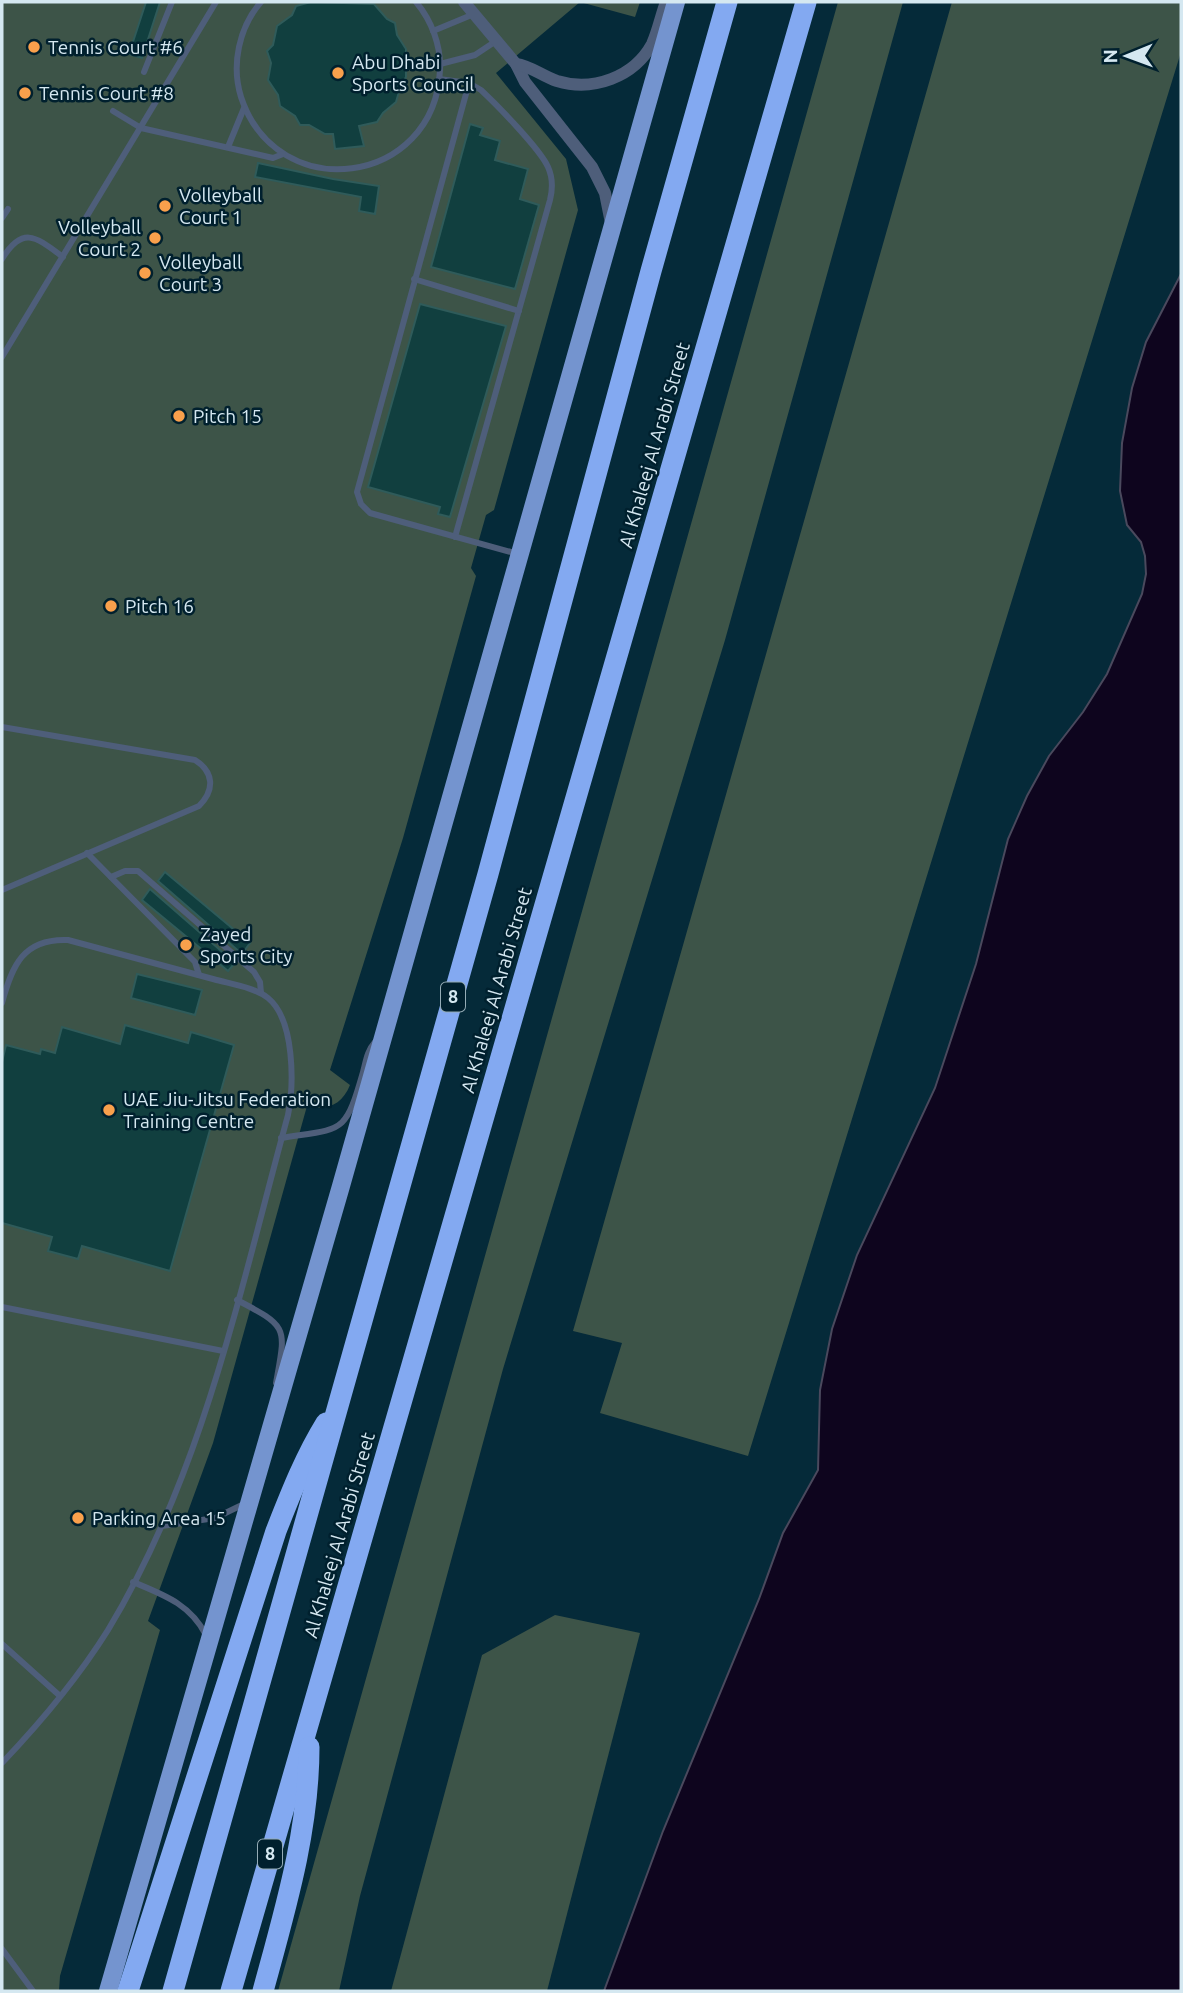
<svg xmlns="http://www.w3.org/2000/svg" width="1183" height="1993" font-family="Ubuntu,sans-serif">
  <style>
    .green { fill: #3d5448 }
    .water { fill: #0e051e; stroke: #4a495d; stroke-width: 2 }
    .building { fill: #113f3f; stroke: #2f5b5a; stroke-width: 2 }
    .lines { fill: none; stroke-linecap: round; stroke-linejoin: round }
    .lane { stroke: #4e5e7a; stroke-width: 6 }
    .street { stroke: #4e5e7a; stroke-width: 12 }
    .primary { stroke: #7494cf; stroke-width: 18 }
    .highway { stroke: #83a9f1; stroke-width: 21 }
    .poi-dot { fill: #f9a04c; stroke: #00202e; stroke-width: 2.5 }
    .labels { text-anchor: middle; stroke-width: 5; stroke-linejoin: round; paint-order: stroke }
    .shield { fill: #00202e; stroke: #95acb6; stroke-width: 2 }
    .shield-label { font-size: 18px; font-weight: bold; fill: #d5e8f1 }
    .poi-label { font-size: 19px; fill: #d5e8f1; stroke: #00202e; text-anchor: start }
    .street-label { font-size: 19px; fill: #d5e8f1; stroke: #00202e }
  </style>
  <rect width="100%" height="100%" fill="#052a39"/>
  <g class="green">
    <path d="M2,2H640L635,17L580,2L496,73L566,159L578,210L494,510L486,515L471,568L476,576L403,838L330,1070L350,1085C342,1105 327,1111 307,1106L213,1443L148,1621L160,1630L60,1976L59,1991H2Z"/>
    <path d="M838,2H903L725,640L503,1369L360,1896L339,1991H278Z"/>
    <path d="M952,2H1181V52L748,1456L600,1413L622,1343L573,1331Z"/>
    <path d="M555,1615L640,1633L547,1991H391L482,1655Z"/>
  </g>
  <path class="water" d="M1181,274V1991H604L663,1831L759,1599L783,1533L818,1470L820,1390L832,1329L857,1255L935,1088L976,964L1008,839L1027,796L1049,756L1083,712L1107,674L1142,594L1146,574L1145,556L1141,542L1127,525L1120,491L1122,443L1132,388L1146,342Z"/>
  <g class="building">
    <path d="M146,2H160L142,58L129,54Z"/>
    <path d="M311,2L374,4L387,19L395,23L397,35L406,49V77L401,85L396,102L383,113L377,122L359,126L364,146L335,149L333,134H325L309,125H300L295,116L280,106L278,95L268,80L271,63L267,51L273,45L277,26L292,15L296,6Z"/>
    <path d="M470,124L483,128L480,135L500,141L495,160L528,169L520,199L539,205L515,289L431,267Z"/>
    <path d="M258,163L333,179L379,186L375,214L359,211L361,197L255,177Z"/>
    <path d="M420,304L506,326L450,517L438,514L440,507L368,487Z"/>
    <path d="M165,872L250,943L242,954L158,881Z"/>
    <path d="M150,889L235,963L228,971L142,900Z"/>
    <path d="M137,974L202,990L195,1015L131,998Z"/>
    <path d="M125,1025L188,1043L191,1032L234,1045L170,1271L82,1246L78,1259L48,1251L52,1237L2,1223V1062L6,1045L40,1054L41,1049L55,1053L62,1027L120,1044Z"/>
  </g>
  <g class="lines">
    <g class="lane">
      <path d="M261,2C239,27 231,65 241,97C277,207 435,186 440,70C441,46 432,21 416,2"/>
      <path d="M433,31L474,14"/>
      <path d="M440,64L475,55L496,41"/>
      <path d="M144,72L172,2"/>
      <path d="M439,79L469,83L481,90C497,105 540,149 548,167C553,178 553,188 550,200L455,537"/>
      <path d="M469,83L357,492L361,504L370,513L518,554"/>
      <path d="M113,111L141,128L273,158L283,154"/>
      <path d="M228,147L244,108"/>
      <path d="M2,218L8,209"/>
      <path d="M2,259C23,225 36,237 63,257"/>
      <path d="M414,279L519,311"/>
      <path d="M2,357L216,2"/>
      <path d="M2,727L195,760C214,772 215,790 199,806L2,890"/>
      <path d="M87,853L195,962L199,975"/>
      <path d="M111,877L125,871H138L254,972L260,982L261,993"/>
      <path d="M2,1003C12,966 23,938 68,940C116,953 165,966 213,979C230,984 254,987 268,998C295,1020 294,1085 288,1115C240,1290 203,1473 108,1630C78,1678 41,1722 2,1763"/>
      <path d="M281,1138C344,1128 345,1135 363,1072C366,1061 367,1051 375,1042"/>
      <path d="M237,1300C289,1327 286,1327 276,1383"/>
      <path d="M2,1307L223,1351"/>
      <path d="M162,1526L215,1518L244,1504"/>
      <path d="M133,1582C164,1595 190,1604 206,1635"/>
      <path d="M2,1644L60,1696"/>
      <path d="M2,1949L33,1991"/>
    </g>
    <g class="street">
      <path d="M464,2L516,64L525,82L592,167L605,193L611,223"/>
      <path d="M516,64C531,66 542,76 557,81C593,92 634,77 652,44C658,31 661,15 666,2"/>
    </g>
    <path class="primary" d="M108,1991L341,1186L676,2"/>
    <g class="highway">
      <path d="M128,1991L276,1531C291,1493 305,1457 326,1423"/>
      <path d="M173,1991L488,874L651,271L727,2"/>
      <path d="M231,1991L806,2"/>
      <path d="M263,1991C285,1910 309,1831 309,1747"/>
    </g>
  </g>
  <g class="poi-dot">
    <circle cx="34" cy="47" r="7"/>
    <circle cx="338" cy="73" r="7"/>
    <circle cx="25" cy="93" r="7"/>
    <circle cx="165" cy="206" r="7"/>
    <circle cx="155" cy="238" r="7"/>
    <circle cx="145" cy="273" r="7"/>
    <circle cx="179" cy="416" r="7"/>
    <circle cx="111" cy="606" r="7"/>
    <circle cx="186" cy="945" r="7"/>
    <circle cx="109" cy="1110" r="7"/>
    <circle cx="78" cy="1518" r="7"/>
  </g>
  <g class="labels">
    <g class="shield">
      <rect x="441" y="982.5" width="24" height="29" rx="5"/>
      <rect x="258" y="1839.5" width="24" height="29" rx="5"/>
    </g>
    <g class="shield-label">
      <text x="453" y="1003">8</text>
      <text x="270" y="1860">8</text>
    </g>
    <g class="poi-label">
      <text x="48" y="54">Tennis Court #6</text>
      <text x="352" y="69">Abu Dhabi<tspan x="352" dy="22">Sports Council</tspan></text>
      <text x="39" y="100">Tennis Court #8</text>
      <text x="179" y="202">Volleyball<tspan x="179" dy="22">Court 1</tspan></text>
      <text x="141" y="234" text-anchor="end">Volleyball<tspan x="141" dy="22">Court 2</tspan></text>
      <text x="159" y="269">Volleyball<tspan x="159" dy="22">Court 3</tspan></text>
      <text x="193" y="423">Pitch 15</text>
      <text x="125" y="613">Pitch 16</text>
      <text x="200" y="941">Zayed<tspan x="200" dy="22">Sports City</tspan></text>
      <text x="123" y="1106">UAE Jiu-Jitsu Federation<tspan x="123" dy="22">Training Centre</tspan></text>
      <text x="92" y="1525">Parking Area 15</text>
    </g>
    <g class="street-label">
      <text transform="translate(654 445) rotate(-74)" y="7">Al Khaleej Al Arabi Street</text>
      <text transform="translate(496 990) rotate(-74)" y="7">Al Khaleej Al Arabi Street</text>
      <text transform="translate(339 1535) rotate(-74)" y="7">Al Khaleej Al Arabi Street</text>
    </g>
  </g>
  <rect width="1183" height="1993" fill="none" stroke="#d5e8f1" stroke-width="7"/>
  <g transform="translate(1127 56) rotate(269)" stroke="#00202e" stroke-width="5" paint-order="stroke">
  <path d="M0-5L12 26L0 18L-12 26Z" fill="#d5e8f1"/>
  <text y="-10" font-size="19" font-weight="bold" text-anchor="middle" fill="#d5e8f1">N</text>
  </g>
</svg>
